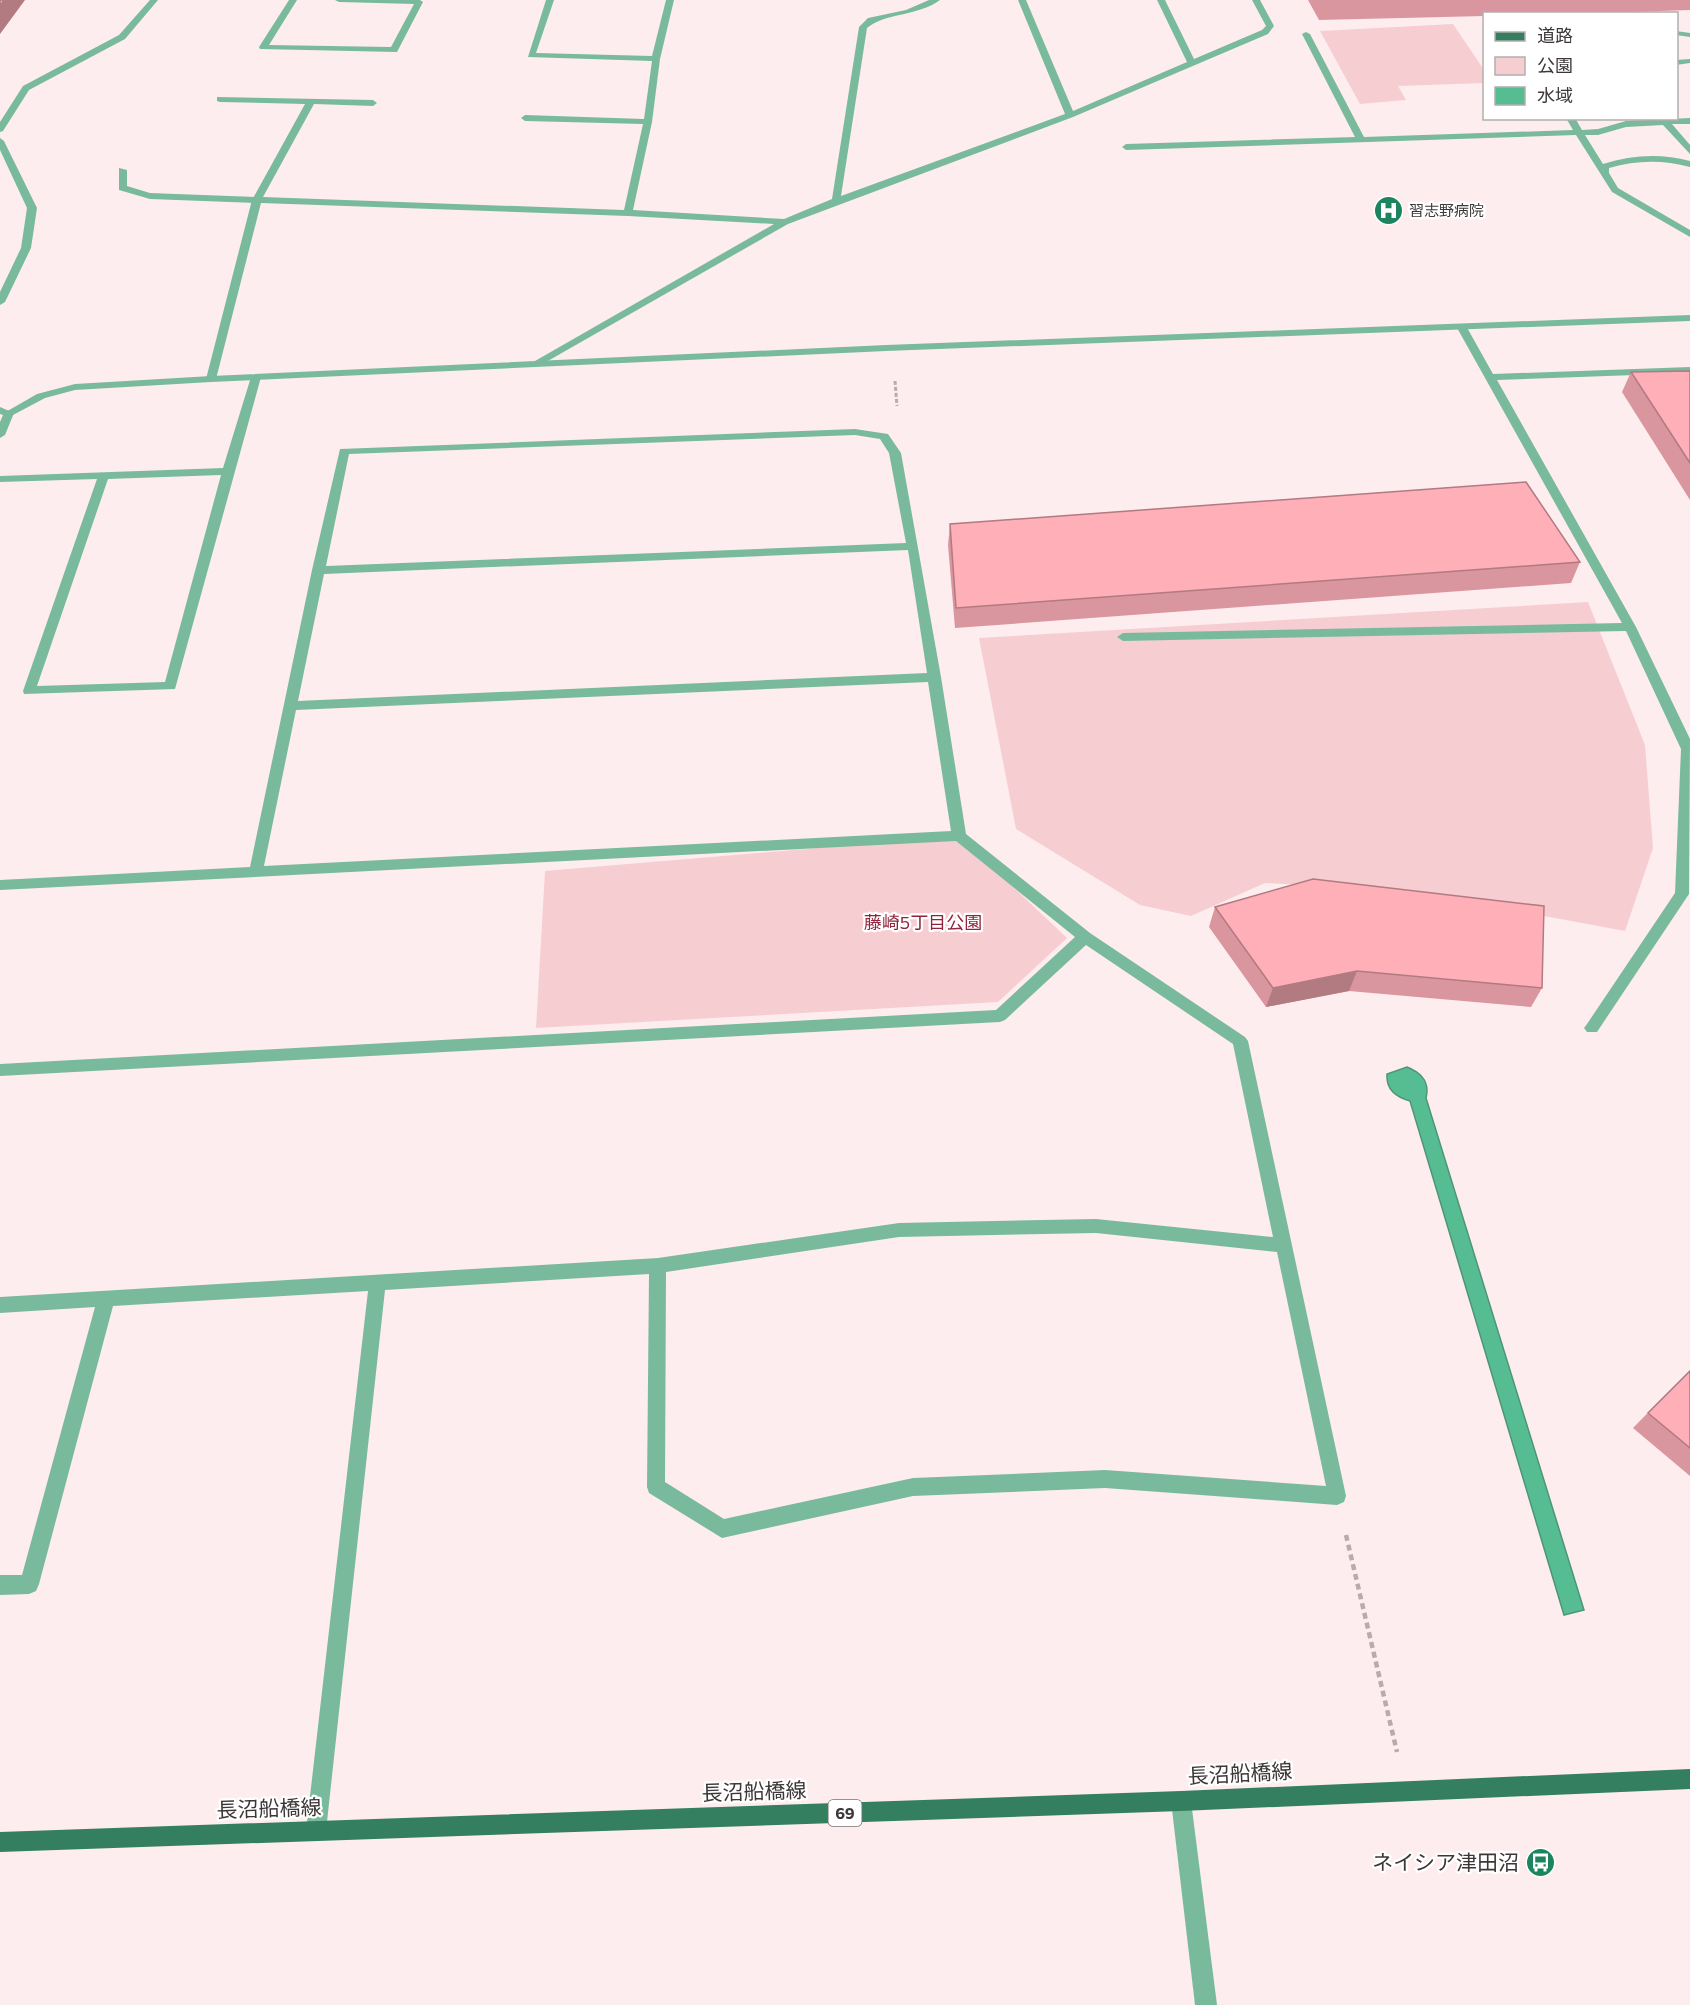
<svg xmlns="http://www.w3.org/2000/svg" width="1690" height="2005" font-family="Commissioner,'Noto Sans JP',sans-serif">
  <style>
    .green { fill: #f6ced1 }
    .water { fill: #56bd92; stroke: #4e9577; stroke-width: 1.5 }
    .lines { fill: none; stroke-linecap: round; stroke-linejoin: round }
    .path-far1 { stroke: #b8abac; stroke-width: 3; stroke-dasharray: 4 2; stroke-linecap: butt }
    .path { stroke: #b8abac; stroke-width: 4.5; stroke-dasharray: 6 4; stroke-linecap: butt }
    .service { fill: #7aba9c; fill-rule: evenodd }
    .minor { fill: #7aba9c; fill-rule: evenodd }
    .tertiary { fill: #7aba9c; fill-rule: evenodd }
    .primary { fill: #337f60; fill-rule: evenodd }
    .wall { fill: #da969e }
    .shaded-wall { fill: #b27a81 }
    .building { fill: #feafb8; stroke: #b27a81; stroke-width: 1.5 }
    .labels { text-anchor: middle; stroke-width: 4.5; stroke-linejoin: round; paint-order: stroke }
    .far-poi-label { font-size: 15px; fill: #3d3737; stroke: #fff; text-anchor: start }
    .shield { fill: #fff; stroke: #777373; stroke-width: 1.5 }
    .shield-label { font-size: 16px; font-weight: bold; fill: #3d3737 }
    .park-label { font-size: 18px; fill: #93243e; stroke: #fff }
    .near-street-label { font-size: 21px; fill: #3d3737; stroke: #fff }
    .near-poi-label { font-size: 21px; fill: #3d3737; stroke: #fff; text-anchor: end }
  </style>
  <rect width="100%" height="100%" fill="#feedee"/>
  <g class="green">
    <path d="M1453,24L1484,70V83L1398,86L1406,100L1360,104L1320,31Z"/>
    <path d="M1588,602L1645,745L1653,848L1625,931L1405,890L1265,883L1191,916L1140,905L1016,829L979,638Z"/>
    <path d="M959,836L1067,938L998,1002L536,1028L545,871Z"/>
  </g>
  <path class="water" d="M1407,1067C1422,1073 1430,1082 1426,1098L1584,1610L1564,1615L1410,1101C1396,1097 1386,1090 1387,1074Z"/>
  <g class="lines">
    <path class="path-far1" d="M895,381L897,406"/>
    <path class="path" d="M1346,1535L1397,1752"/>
    <g class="service">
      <path d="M1676,31L1690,33V37L1676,35Z"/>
      <path d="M1306,32L1310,34L1364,137L1573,130L1566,118H1575L1582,130L1598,129L1626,121L1690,118V124H1672L1690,145V154L1663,125L1626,127L1598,135H1585L1603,164C1632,155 1660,153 1690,161V167C1663,160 1637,160 1609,168V173L1618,188L1690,230V237L1612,192L1576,135L1126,150L1122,147L1126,144L1355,137L1302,34Z"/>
      <path d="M1690,59V63L1676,65V60Z"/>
      <path d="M119,168L127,170V186L150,193L257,197L262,200L257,203L150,199L119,190Z"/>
      <path d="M1457,324H1465L1493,374L1690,367V373L1497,380L1636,627L1690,739L1689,894L1597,1032H1587L1584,1028L1587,1024L1675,893L1681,749L1626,631L1123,641L1117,637L1123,633L1622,623L1456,326Z"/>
    </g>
    <g class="minor">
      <path d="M150,0H158L125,39L29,90L3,131L0,132V122L23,86L119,35Z"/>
      <path d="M289,0H297L269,45L391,47L414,4L339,2L335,0H420L423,2L397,52L260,49L259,47Z"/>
      <path d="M546,0H554L536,53L652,56L666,0H674L660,59L652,122L633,210L784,219L832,199L859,27L868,18L906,10L929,0H940C919,16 884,13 867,28L841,196L1065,114L1018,0H1026L1073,111L1187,62L1157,0H1165L1194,59L1262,30L1266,26L1252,0H1260L1274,26L1268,34L1073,117L788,224L539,366L535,365V361L774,224L628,216L261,203L216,379L215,381H207L206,379L252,200L305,104L220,102L217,101V97L373,100L377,103L373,106L314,104L263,197L624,210L643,124L525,121L521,118L525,115L644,119L652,61L528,57Z"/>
      <path d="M0,138L4,141L37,208L31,248L5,302L0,305V292L21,248L27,208L0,150Z"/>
      <path d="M256,374L261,377L175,689L24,694L23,691L97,479L0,482V476L223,468L251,377ZM221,475L165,682L37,686L108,479Z"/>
      <path d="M0,407L14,413L5,435L0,438V422L3,415L0,414Z"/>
      <path d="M855,429L888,434L901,453L941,677L966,834L1090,933L1245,1037L1248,1041L1346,1496L1344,1502L1337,1505L1105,1488L913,1496L722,1538L649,1493L647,1487L649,1274L385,1290L326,1831L323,1838L316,1841L309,1838L306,1831L368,1291L113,1306L39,1584L36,1591L29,1594L0,1595V1575H22L95,1307L0,1313V1297L658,1258L899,1223L1096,1219L1273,1237L1233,1044L1086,945L1005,1020L1000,1022L0,1076V1064L996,1010L1075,937L956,841L0,890V880L250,867L312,570L340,449ZM855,435L880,439L889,453L906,543L326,566L349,454ZM908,550L927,673L298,701L324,574ZM928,682L951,831L264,866L296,710ZM1096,1233L1277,1252L1326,1486L1105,1470L913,1478L724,1519L665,1482L666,1272L899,1237Z"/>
      <path d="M1181,1791L1188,1794L1191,1801L1217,2005H1195L1171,1801L1174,1794Z"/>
    </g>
    <path class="tertiary" d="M1690,315V321L886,351L211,382L75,390L45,398L13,415L9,416L4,413L37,394L75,384L211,376L886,345Z"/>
    <path class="primary" d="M1690,1769V1789L1181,1811L0,1852V1832L1181,1791Z"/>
  </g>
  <g class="wall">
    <path d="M1308,0H1690V10L1572,14H1485V16L1319,20Z"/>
    <path d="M1690,371V500L1622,392L1631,372Z"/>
    <path d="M950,524L1580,562L1571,583L955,628L948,545Z"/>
    <path d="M1215,907L1542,988L1531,1007L1349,991L1266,1007L1209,927Z"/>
    <path d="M1690,1370V1476L1633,1428Z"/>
  </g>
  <g class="shaded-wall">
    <path d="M4,0H25L0,34V6Z"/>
    <path d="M1357,971L1349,991L1266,1007L1273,988Z"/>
  </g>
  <g class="building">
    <path d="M0,0H4L0,6Z"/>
    <path d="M1690,371V463L1631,372Z"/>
    <path d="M1526,482L1580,562L956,608L950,524Z"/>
    <path d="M1313,879L1544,906L1542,988L1357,971L1273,988L1215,907Z"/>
    <path d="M1690,1371V1448L1648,1413Z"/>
  </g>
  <defs>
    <symbol id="hospital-disc" viewBox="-11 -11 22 22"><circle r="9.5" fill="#1c845f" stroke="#fff"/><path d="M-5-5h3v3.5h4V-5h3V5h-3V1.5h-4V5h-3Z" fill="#fff"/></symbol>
    <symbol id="bus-disc" viewBox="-11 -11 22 22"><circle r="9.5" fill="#1c845f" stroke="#fff"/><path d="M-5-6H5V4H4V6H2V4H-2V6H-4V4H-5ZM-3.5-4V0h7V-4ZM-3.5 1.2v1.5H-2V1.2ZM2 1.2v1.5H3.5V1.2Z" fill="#fff"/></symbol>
  </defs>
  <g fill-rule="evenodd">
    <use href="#hospital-disc" x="1372" y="194" width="33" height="33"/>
    <use href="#bus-disc" x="1524" y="1846" width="33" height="33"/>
  </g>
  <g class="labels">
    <g class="far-poi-label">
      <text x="1409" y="216">習志野病院</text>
    </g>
    <rect class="shield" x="828.5" y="1800" width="33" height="26" rx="4.5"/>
    <g class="shield-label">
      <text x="845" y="1819">69</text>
    </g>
    <g class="park-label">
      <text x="923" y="929">藤崎5丁目公園</text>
    </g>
    <g class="near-street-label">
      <text transform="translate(1240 1774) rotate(-3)" y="7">長沼船橋線</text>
      <text transform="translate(754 1792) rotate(-2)" y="7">長沼船橋線</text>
      <text transform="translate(269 1809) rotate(-2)" y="7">長沼船橋線</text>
    </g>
    <g class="near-poi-label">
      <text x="1519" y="1870">ネイシア津田沼</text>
    </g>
  </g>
  <rect x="1483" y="12" width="195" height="108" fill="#ffffff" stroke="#b1afaf" stroke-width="1.5"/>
  <rect x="1495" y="32" width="30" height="9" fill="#337f60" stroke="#b1afaf" stroke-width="1.5"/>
  <text x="1537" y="42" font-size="18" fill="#3d3737">道路</text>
  <rect x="1495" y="57" width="30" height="18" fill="#f6ced1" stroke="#b1afaf" stroke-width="1.5"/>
  <text x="1537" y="72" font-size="18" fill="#3d3737">公園</text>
  <rect x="1495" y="87" width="30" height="18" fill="#56bd92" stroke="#b1afaf" stroke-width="1.5"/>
  <text x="1537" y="102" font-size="18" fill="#3d3737">水域</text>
</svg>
